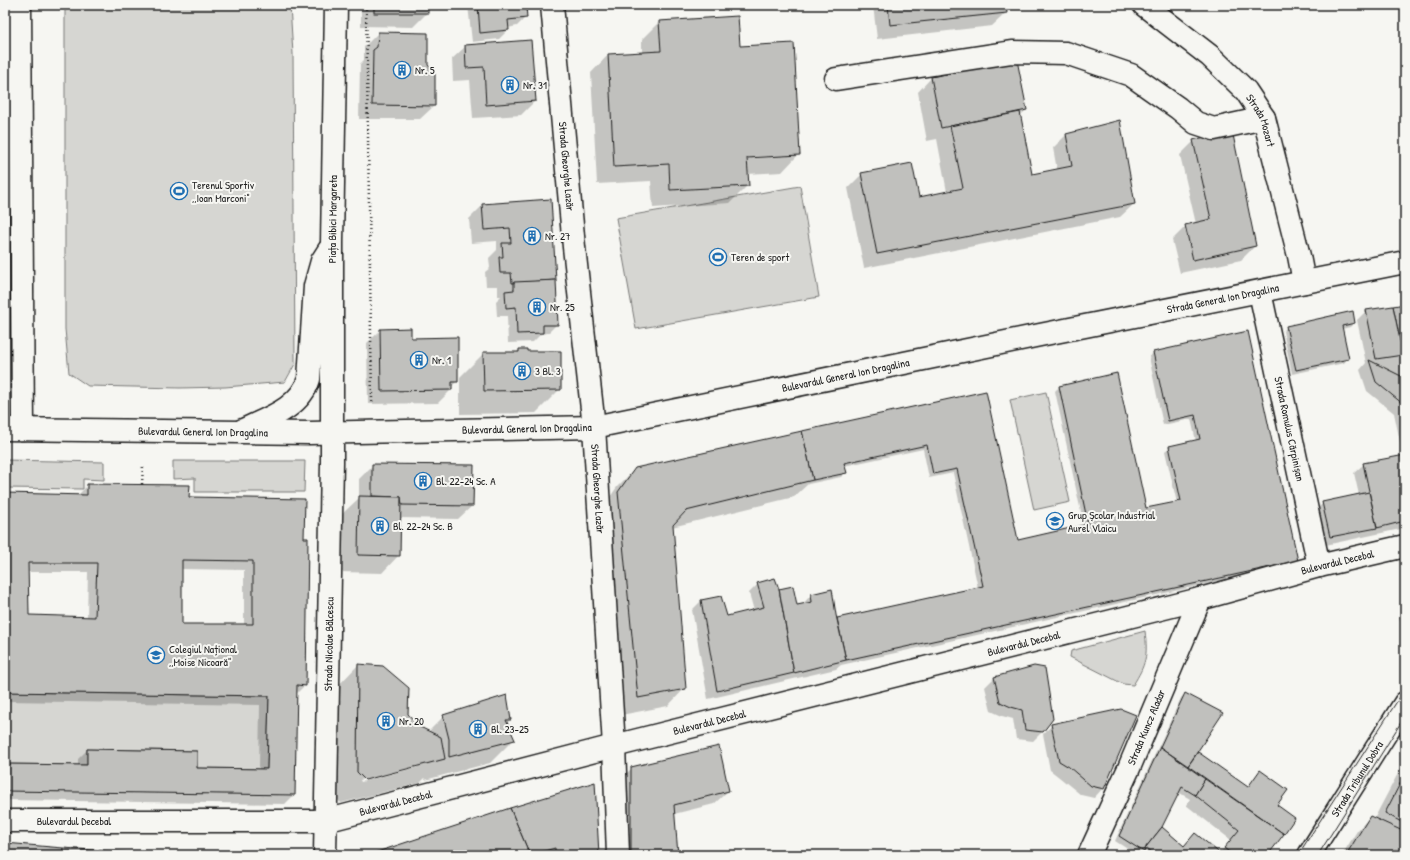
<svg xmlns="http://www.w3.org/2000/svg" width="1410" height="860" font-family="'Patrick Hand',sans-serif">
  <style>
    .green { fill: #d6d6d2; stroke: #797977 }
    .shadow { fill: #0003; fill-rule: evenodd }
    .building { fill: #c0c0bd; stroke: #1c1c1c; fill-rule: evenodd }
    .lines { fill: none; stroke-linecap: round; stroke-linejoin: round }
    .minor-casing { stroke: #1c1c1c; stroke-width: 25 }
    .major-casing { stroke: #1c1c1c; stroke-width: 25 }
    .path { stroke: #1c1c1c; stroke-width: 2.5; stroke-dasharray: 1 3; stroke-linecap: butt }
    .minor { stroke: #f6f6f2; stroke-width: 22 }
    .major { stroke: #f6f6f2; stroke-width: 22 }
    .tram { stroke: #1c1c1c; stroke-width: 1 }
    .labels { text-anchor: middle; stroke-width: 4; stroke-linejoin: round; paint-order: stroke }
    .poi-label { font-size: 11px; fill: #1c1c1c; stroke: #f6f6f2; text-anchor: start }
    .street-label { font-size: 11px; fill: #1c1c1c; stroke: #f6f6f2 }
  </style>
  <rect width="100%" height="100%" fill="#f6f6f2"/>
  <filter id="ink" filterUnits="userSpaceOnUse"><feTurbulence type="fractalNoise" baseFrequency=".025" numOctaves="2"/><feDisplacementMap in="SourceGraphic" scale="8" xChannelSelector="R" yChannelSelector="G"/><feConvolveMatrix kernelMatrix="1 2 1 2 8 2 1 2 1" color-interpolation-filters="sRGB"/></filter>
  <g filter="url(#ink)">
    <g class="green">
      <path d="M65,5H290L293,54L295,364L285,382L225,387L180,388L88,386L69,373L65,329Z"/>
      <path d="M800,186L819,297L636,329L616,218Z"/>
      <path d="M1046,392L1070,502L1034,510L1010,400Z"/>
      <path d="M5,460L104,462V480L83,479V489L5,488Z"/>
      <path d="M173,461H305L304,492H195V478L173,479Z"/>
      <path d="M1145,631C1148,656 1146,664 1133,685L1123,684L1070,657L1071,651Z"/>
      <path d="M5,692L269,696L267,769L197,768L196,751L87,749V765L5,764Z"/>
    </g>
    <g class="shadow">
      <path d="M361,5H427V13L413,27L361,26Z"/>
      <path d="M468,5H525L526,17L517,26L508,28V30L499,39L472,42Z"/>
      <path d="M873,5H1005L1006,13L992,26L877,39Z"/>
      <path d="M659,22L739,47L799,154L782,172L747,174L748,185L730,203L653,208L651,181L597,184L591,73L608,55L642,53V39Z"/>
      <path d="M378,33L427,66L434,106L420,119H359L360,64L364,60V47Z"/>
      <path d="M466,46L535,101L521,115L473,118L470,80L453,81L452,59Z"/>
      <path d="M1016,61L1026,110L1020,116L1031,175L1057,170L1053,148L1066,135L1134,204L1120,217L864,268L848,188L862,174L918,198L947,192L937,139L927,141L918,92L931,78Z"/>
      <path d="M1194,141L1255,246L1241,260L1180,273L1172,240L1186,226L1196,224L1180,155Z"/>
      <path d="M550,200L557,324L548,333L541,334L533,342L508,343L507,316H497L496,301L501,296H498V286H486L485,272L490,268L489,258L497,250V241L471,243L469,219L483,205Z"/>
      <path d="M1405,305V377L1403,378L1405,379V528L1321,546L1314,512L1323,503L1359,495L1354,473L1364,464L1403,456L1394,413L1367,391L1360,370L1366,363L1357,320L1366,311Z"/>
      <path d="M1354,323L1350,327L1342,329L1348,358L1344,363L1292,374L1283,331L1287,327Z"/>
      <path d="M381,330L410,339L457,381L451,387V390L438,403L368,404L367,343Z"/>
      <path d="M1247,332L1292,565L841,665L836,669L708,699L692,610L701,601L720,597L727,617L754,611L749,593L758,584L779,591L796,606L802,605L811,595L836,620L978,588L953,473L929,478L923,449L844,466L846,472L841,477L808,484L794,497L672,527L685,688L668,706L621,715L601,510L617,487L635,469L985,392L1017,541L1084,526L1055,391L1059,387L1145,509L1177,503L1165,451L1170,447L1196,441L1191,419L1163,425L1149,357L1153,353Z"/>
      <path d="M519,350L560,389L536,413L460,414V377L484,353H516Z"/>
      <path d="M373,465L472,506L458,519L400,518L399,555L382,573L340,572L342,514L359,498V479Z"/>
      <path d="M88,485L188,498L303,500L305,685L296,694L295,794L285,804L5,800V765L78,766V759L87,750L196,769L259,770L260,705L5,701V494L78,495ZM181,569L244,570V625H181ZM27,572H88L87,617L28,616Z"/>
      <path d="M1405,612V624L1402,625L1399,617Z"/>
      <path d="M358,665L420,727L428,732L444,716L510,719L507,723L514,739L490,763L425,780V778L420,783L341,803L334,796L335,689ZM418,765V767L361,782L360,780Z"/>
      <path d="M994,678L1042,732L1033,741L1016,739L1013,719L1002,716L991,711L985,687Z"/>
      <path d="M1185,694L1196,752L1247,788L1256,776L1276,805L1294,818L1267,855H1146L1142,852L1139,855H1137L1115,841L1181,698ZM1178,792L1190,799L1186,805L1231,840L1219,854L1184,847L1161,828Z"/>
      <path d="M1052,725L1103,788L1094,798L1081,795L1059,777L1050,770L1043,734Z"/>
      <path d="M1405,760V855H1342L1357,831L1370,817L1374,819Z"/>
      <path d="M632,768L728,791L714,804L674,814L677,855H618V782Z"/>
      <path d="M511,809L598,855H371Z"/>
    </g>
    <g class="building">
      <rect x="374" y="5" width="54" height="8"/>
      <path d="M478,5H526L527,18L508,20L509,30L480,33Z"/>
      <path d="M888,5H1006L1007,13L890,25Z"/>
      <path d="M738,16L740,46L794,43L800,155L747,158L749,186L670,190L669,164L614,167L608,54L661,51L659,21Z"/>
      <path d="M378,32L428,33V65L435,74V106L372,105L373,50L377,47Z"/>
      <path d="M531,40L536,101L486,105L484,67L466,68L465,45Z"/>
      <path d="M1017,60L1027,110L941,128L931,77Z"/>
      <path d="M1020,112L1032,174L1072,166L1066,134L1120,120L1135,204L877,254L861,173L912,163L919,197L963,188L950,126Z"/>
      <path d="M1232,130L1256,246L1193,260L1185,225L1211,219L1193,140Z"/>
      <path d="M551,199L556,280L512,283L511,273H500L499,257H503L502,243H511L510,228L484,230L482,204Z"/>
      <path d="M556,280L558,325H543V333L517,334L516,307L506,308L505,291L514,290V282Z"/>
      <path d="M1405,304V355H1403L1393,306Z"/>
      <path d="M1393,306L1403,355L1376,359L1366,310Z"/>
      <path d="M1353,311L1355,323L1342,326L1349,359L1296,370L1286,326Z"/>
      <path d="M411,328V338L458,337V382H452V390L381,391L380,329Z"/>
      <path d="M1248,331L1298,561L846,660L837,618L983,586L957,469L933,474L927,445L844,463L847,473L813,480L802,431L986,391L1018,540L1088,524L1059,386L1117,373L1146,508L1181,501L1169,446L1200,439L1195,415L1168,421L1153,352Z"/>
      <path d="M519,349H527V351H561V390L484,391L483,352H519Z"/>
      <path d="M1369,360L1405,378V415L1403,404L1376,382Z"/>
      <path d="M802,431L813,480L686,511L673,525L686,689L638,698L618,492L635,468Z"/>
      <path d="M1405,455V521L1377,528L1363,463Z"/>
      <path d="M372,464L474,465L473,506L402,505L401,497L372,496Z"/>
      <path d="M87,484L190,485L189,497L305,499L304,538H308L306,686L297,685L295,795L5,791V764L87,765V749L197,751V768L267,769L269,696L5,692V493L87,495ZM182,560L253,561V624H182ZM28,563H97L95,617L29,615Z"/>
      <path d="M1369,492L1377,528L1330,537L1322,502Z"/>
      <path d="M359,496L401,497L400,556L358,555Z"/>
      <path d="M775,578L779,589L794,673L717,691L701,600L721,596L727,616L764,607L757,583Z"/>
      <path d="M793,586L797,605L812,602L811,594L832,589L836,615L846,660L794,673L779,589Z"/>
      <path d="M358,664L383,666L409,688L408,714L420,727L441,737L445,759L365,780L357,772Z"/>
      <path d="M1034,666L1045,668L1053,719L1043,732L1025,730L1022,710L1011,707L1000,702L994,677Z"/>
      <path d="M1185,693L1223,713L1188,766L1160,747Z"/>
      <path d="M507,695L511,720H506L515,740L449,757V739L443,715Z"/>
      <path d="M1121,709L1136,715L1104,789L1091,786L1069,767L1059,761L1051,724Z"/>
      <path d="M719,746L729,791L674,805L678,855H631V767Z"/>
      <path d="M1160,747L1205,779L1195,795L1182,787L1162,827L1146,847L1144,852L1119,836Z"/>
      <path d="M1198,752L1248,787L1260,770L1288,790L1277,805L1295,818L1284,834L1188,766Z"/>
      <path d="M1405,774V824L1385,813Z"/>
      <path d="M1205,779L1284,834L1268,855H1233L1224,848L1239,830L1195,795Z"/>
      <path d="M595,782L599,855H555V848L530,855L510,808Z"/>
      <path d="M510,808L530,855H368Z"/>
      <path d="M1370,816L1405,832V855H1346Z"/>
      <path d="M1162,827L1184,846L1195,833L1222,855H1155L1146,847Z"/>
      <path d="M5,843L63,848V855H5Z"/>
      <path d="M63,848L149,854V855H63Z"/>
    </g>
    <g class="lines">
      <defs>
        <g id="minor">
          <path d="M20,5L23,429"/>
          <path id="s1" d="M552,5L574,247L594,427L614,746L618,855"/>
          <path id="s2" d="M1144,5L1210,56L1246,91L1264,118L1299,256L1304,282"/>
          <path d="M836,79L1012,52L1066,53L1131,75L1178,108L1196,123L1214,129L1264,118"/>
          <path id="s3" d="M1260,292L1319,566"/>
          <path id="s4" d="M5,821H325L614,746L1200,599L1319,566L1405,546"/>
          <path id="s5" d="M1089,855L1129,768L1200,599"/>
        </g>
        <g id="major">
          <path id="s6" d="M5,429L309,433L594,427L1040,335L1405,262"/>
          <path d="M243,430C268,418 300,408 309,379L315,286L322,261L329,250"/>
          <path id="s7" d="M325,855L332,462V243L336,5"/>
          <path id="s8" d="M1309,855L1405,703"/>
        </g>
      </defs>
      <use href="#minor" class="minor-casing"/>
      <use href="#major" class="major-casing"/>
      <g class="path">
        <path d="M366,5L372,402"/>
        <path d="M142,484L143,465"/>
      </g>
      <use href="#minor" class="minor"/>
      <use href="#major" class="major"/>
      <g class="tram">
        <path d="M1298,855L1405,689"/>
        <path d="M1318,855L1405,716"/>
      </g>
    </g>
  </g>
  <defs>
    <symbol id="building-ring" viewBox="-11 -11 22 22"><circle r="9.5" fill="#f6f6f2" stroke="#1f6fb2" stroke-width="1.5"/><path d="M-4-6H4V6H1V3H-1V6H-4ZM-2.5-4.3h1.7v1.8h-1.7ZM.8-4.3h1.7v1.8H.8ZM-2.5-1h1.7V.8h-1.7ZM.8-1h1.7V.8H.8Z" fill="#1f6fb2"/></symbol>
    <symbol id="stadium-ring" viewBox="-11 -11 22 22"><circle r="9.5" fill="#f6f6f2" stroke="#1f6fb2" stroke-width="1.5"/><path d="M0-5a6.5 5 0 1 0 0 10a6.5 5 0 1 0 0-10ZM-3.5-1.8h7v3.6h-7Z" fill="#1f6fb2"/></symbol>
    <symbol id="school-ring" viewBox="-11 -11 22 22"><circle r="9.5" fill="#f6f6f2" stroke="#1f6fb2" stroke-width="1.5"/><path d="M0-5L7-2L0 1L-7-2ZM-4 1L0 2.5L4 1V4Q0 6-4 4Z" fill="#1f6fb2"/></symbol>
  </defs>
  <g fill-rule="evenodd">
    <use href="#building-ring" x="392" y="60" width="20" height="20"/>
    <use href="#building-ring" x="500" y="75" width="20" height="20"/>
    <use href="#stadium-ring" x="169" y="181" width="20" height="20"/>
    <use href="#building-ring" x="522" y="226" width="20" height="20"/>
    <use href="#stadium-ring" x="708" y="247" width="20" height="20"/>
    <use href="#building-ring" x="527" y="297" width="20" height="20"/>
    <use href="#building-ring" x="409" y="350" width="20" height="20"/>
    <use href="#building-ring" x="512" y="361" width="20" height="20"/>
    <use href="#building-ring" x="413" y="471" width="20" height="20"/>
    <use href="#school-ring" x="1045" y="511" width="20" height="20"/>
    <use href="#building-ring" x="370" y="516" width="20" height="20"/>
    <use href="#school-ring" x="146" y="645" width="20" height="20"/>
    <use href="#building-ring" x="376" y="711" width="20" height="20"/>
    <use href="#building-ring" x="468" y="719" width="20" height="20"/>
  </g>
  <g class="labels">
    <g class="poi-label">
      <text x="415" y="74">Nr. 5</text>
      <text x="523" y="89">Nr. 31</text>
      <text x="192" y="189">Terenul Sportiv<tspan x="192" dy="13">,,Ioan Marconi"</tspan></text>
      <text x="545" y="240">Nr. 27</text>
      <text x="731" y="261">Teren de sport</text>
      <text x="550" y="311">Nr. 25</text>
      <text x="432" y="364">Nr. 1</text>
      <text x="535" y="375">3 Bl. 3</text>
      <text x="436" y="485">Bl. 22-24 Sc. A</text>
      <text x="1068" y="519">Grup Școlar Industrial<tspan x="1068" dy="13">Aurel Vlaicu</tspan></text>
      <text x="393" y="530">Bl. 22-24 Sc. B</text>
      <text x="169" y="653">Colegiul Național<tspan x="169" dy="13">,,Moise Nicoară"</tspan></text>
      <text x="399" y="725">Nr. 20</text>
      <text x="491" y="733">Bl. 23-25</text>
    </g>
    <g class="street-label">
      <text dy="4" stroke="none"><textPath href="#s2" startOffset="167">Strada Mozart</textPath></text>
      <text dy="4" stroke="none"><textPath href="#s1" startOffset="162">Strada Gheorghe Lazăr</textPath></text>
      <text dy="4" stroke="none"><textPath href="#s7" startOffset="636">Piața Bibici Margareta</textPath></text>
      <text dy="4" stroke="none"><textPath href="#s6" startOffset="1231">Strada General Ion Dragalina</textPath></text>
      <text dy="4" stroke="none"><textPath href="#s6" startOffset="846">Bulevardul General Ion Dragalina</textPath></text>
      <text dy="4" stroke="none"><textPath href="#s6" startOffset="522">Bulevardul General Ion Dragalina</textPath></text>
      <text dy="4" stroke="none"><textPath href="#s3" startOffset="140">Strada Romulus Cărpinișan</textPath></text>
      <text dy="4" stroke="none"><textPath href="#s6" startOffset="198">Bulevardul General Ion Dragalina</textPath></text>
      <text dy="4" stroke="none"><textPath href="#s1" startOffset="486">Strada Gheorghe Lazăr</textPath></text>
      <text dy="4" stroke="none"><textPath href="#s4" startOffset="1365">Bulevardul Decebal</textPath></text>
      <text dy="4" stroke="none"><textPath href="#s4" startOffset="1041">Bulevardul Decebal</textPath></text>
      <text dy="4" stroke="none"><textPath href="#s7" startOffset="211">Strada Nicolae Bălcescu</textPath></text>
      <text dy="4" stroke="none"><textPath href="#s4" startOffset="717">Bulevardul Decebal</textPath></text>
      <text dy="4" stroke="none"><textPath href="#s5" startOffset="140">Strada Kuncz Aladar</textPath></text>
      <text dy="4" stroke="none"><textPath href="#s8" startOffset="90">Strada Tribunul Dobra</textPath></text>
      <text dy="4" stroke="none"><textPath href="#s4" startOffset="393">Bulevardul Decebal</textPath></text>
      <text dy="4" stroke="none"><textPath href="#s4" startOffset="69">Bulevardul Decebal</textPath></text>
    </g>
  </g>
  <rect width="1410" height="860" fill="none" stroke="#f6f6f2" stroke-width="20"/>
  <rect x="10" y="10" width="1390" height="840" fill="none" stroke="#1c1c1c" stroke-width="1.5" filter="url(#ink)"/>
</svg>
